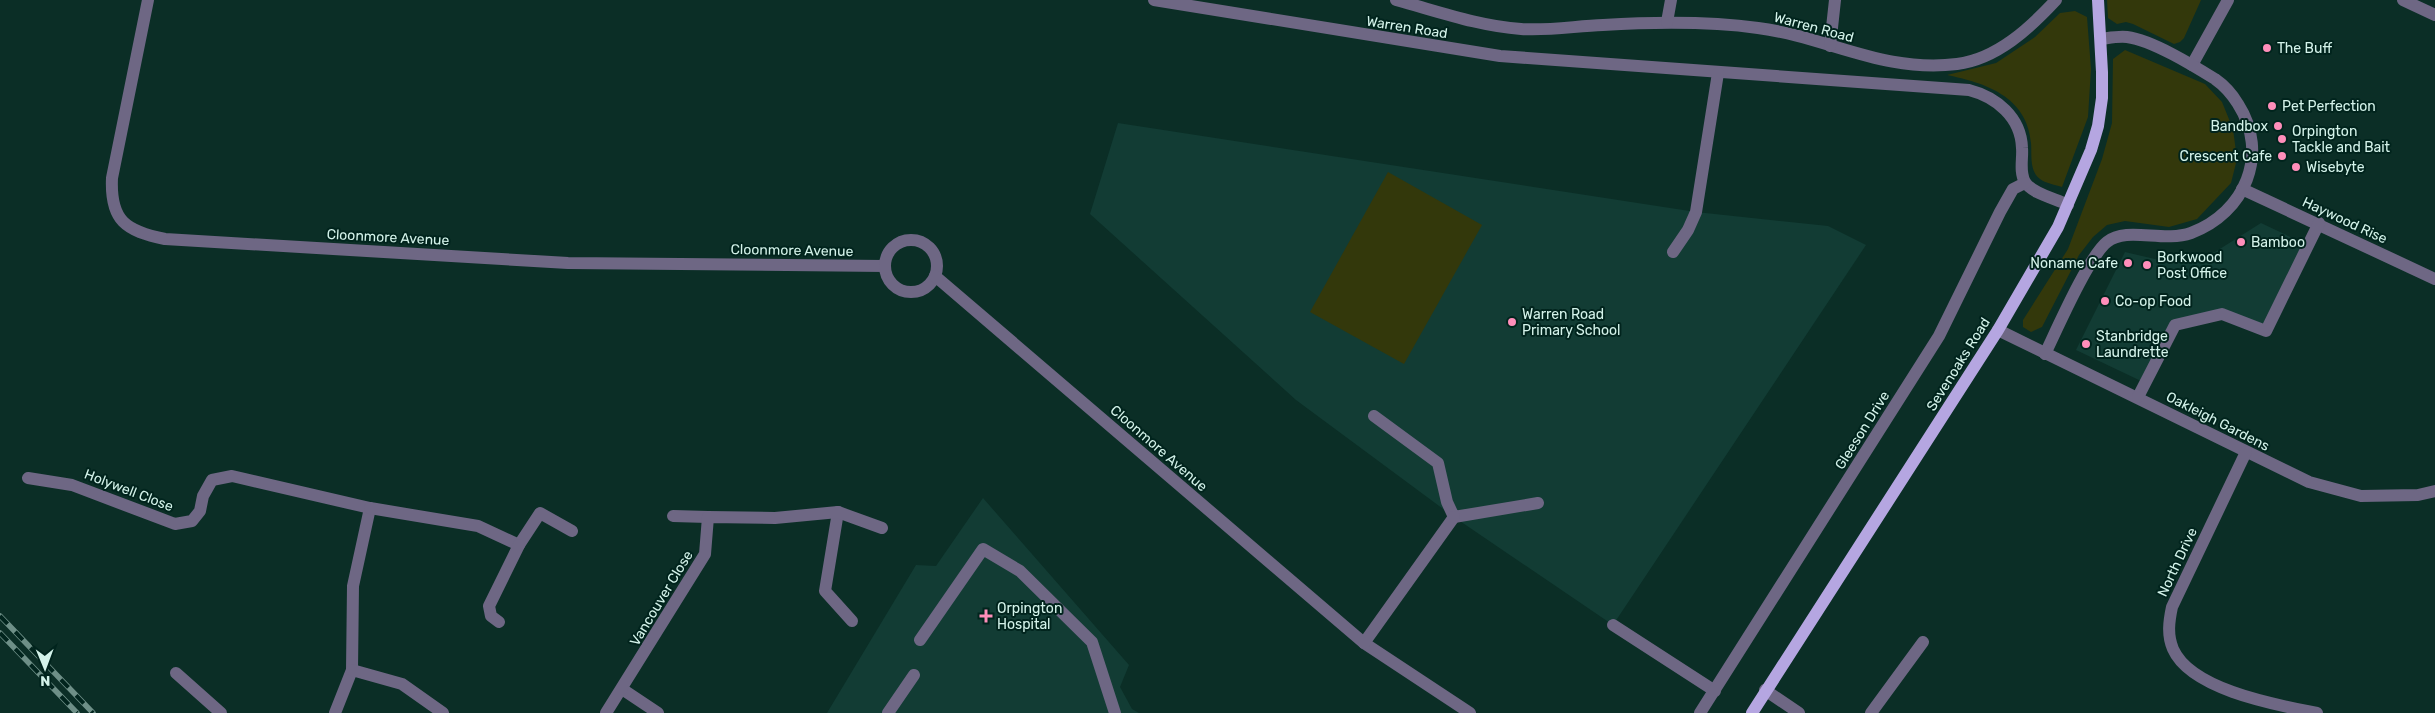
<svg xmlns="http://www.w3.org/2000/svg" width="2435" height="713" font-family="Rubik,sans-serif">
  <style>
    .built { fill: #123c34 }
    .grass { fill: #33380b }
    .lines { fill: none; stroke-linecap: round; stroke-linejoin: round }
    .minor { stroke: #6e6784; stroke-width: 12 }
    .major { stroke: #b5a6e1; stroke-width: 12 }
    .rail-casing { stroke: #6e8f87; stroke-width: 5.5 }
    .rail { stroke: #01241d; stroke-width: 4; stroke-dasharray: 11; stroke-linecap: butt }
    .poi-dot { fill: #ff8eba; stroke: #01241d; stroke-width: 2 }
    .labels { text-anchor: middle; stroke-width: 4; stroke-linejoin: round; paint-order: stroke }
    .street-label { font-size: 14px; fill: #d4f3ea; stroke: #01241d }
    .poi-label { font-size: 14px; fill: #d4f3ea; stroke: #01241d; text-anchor: start }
  </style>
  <rect width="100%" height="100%" fill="#0b2e26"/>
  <g class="built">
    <path d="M1118,123L1696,212L1828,226L1866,245L1613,625L1454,517L1296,400L1090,214Z"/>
    <path d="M2261,223L2303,243L2264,326L2224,311L2170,324L2141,381L2076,350L2125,252L2172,263L2215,252Z"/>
    <path d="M983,498L1129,665L1120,687L1132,709L1139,713H827L916,565L936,566Z"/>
  </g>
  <g class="grass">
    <path d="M2107,0H2201L2184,38L2180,42L2174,44L2133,24L2126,22L2117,24L2108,18Z"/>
    <path d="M2075,11L2087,17L2091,69L2088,117L2062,187C2056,185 2045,183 2040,179C2029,171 2032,154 2031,143C2027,96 1985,83 1947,75L1996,63L2035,37L2060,13Z"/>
    <path d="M2125,50L2205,84L2222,102L2233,129L2237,159L2231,183L2197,219L2169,227L2125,221L2107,225L2093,237L2079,255L2042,327L2031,332L2023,327V320L2068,249L2102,159L2112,123L2113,59Z"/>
    <path d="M1388,172L1482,225L1404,364L1310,312Z"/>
  </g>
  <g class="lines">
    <g class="minor">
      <path d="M148,0L112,178C110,221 126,231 165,239L568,263L885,266"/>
      <path d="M1154,0L1500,56L1969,90C1996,97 2021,117 2022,148C2023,158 2019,172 2025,182C2032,194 2057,199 2068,205"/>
      <path d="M1396,0C1437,11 1478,26 1521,29C1548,31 1576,26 1603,25C1654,22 1707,21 1758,28C1828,37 1882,73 1957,64C1997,59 2030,28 2056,0"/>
      <path d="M2403,0L2435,15"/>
      <path d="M1667,22L1671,0"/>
      <path d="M1830,46L1835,0"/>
      <path d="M2192,65L2228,0"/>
      <path d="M2242,189L2435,279"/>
      <circle cx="911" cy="266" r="26"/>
      <path d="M1673,252L1688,230L1696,212L1718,73"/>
      <path d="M935,276L1364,643L1470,713"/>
      <path d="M1998,330L2309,482L2361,496L2418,495L2435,491"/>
      <path d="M2045,354C2057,329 2089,256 2107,242C2127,226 2163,243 2191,233C2245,213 2270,154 2238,104C2232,94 2225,86 2215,79C2194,66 2152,40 2127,37C2118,36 2109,38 2101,39"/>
      <path d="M2138,397L2175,325L2222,314L2266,331L2319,223"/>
      <path d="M1374,416L1438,463L1447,502L1454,517L1538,503"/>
      <path d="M2246,452L2172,607C2169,621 2167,635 2173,649C2191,690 2277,705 2317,713"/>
      <path d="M28,478L72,485L175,524L192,521L200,511L203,496L212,480L232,476L370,508L353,586L352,670L335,713"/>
      <path d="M370,508L478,526L519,545L540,513L572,531"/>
      <path d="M838,512L825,591L852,621"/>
      <path d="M673,516L708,517"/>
      <path d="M499,622L491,616L489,606L519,545"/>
      <path d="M1613,625L1715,691"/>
      <path d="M920,640L983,549L1020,571L1092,642L1115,713"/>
      <path d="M1364,643L1454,517"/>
      <path d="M352,670L402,684L443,713"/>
      <path d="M176,673L221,713"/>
      <path d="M622,689L658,713"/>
      <path d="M1765,690L1799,713"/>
      <path d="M606,713L705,554L708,517L775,518L838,512L882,528"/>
      <path d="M888,713L914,675"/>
      <path d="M1700,713L1939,336L2000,212L2013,189L2025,183"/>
      <path d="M1871,713L1923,642"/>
    </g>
    <path class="major" d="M1752,713L1998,330L2058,227L2091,150L2098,126L2102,98V72L2098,0"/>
    <defs>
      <g id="rail">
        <path d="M0,616L93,713"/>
        <path d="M0,633L77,713"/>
      </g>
    </defs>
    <use href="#rail" class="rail-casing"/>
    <use href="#rail" class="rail"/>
  </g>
  <g class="poi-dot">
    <circle cx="2267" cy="48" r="5"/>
    <circle cx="2272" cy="106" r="5"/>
    <circle cx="2278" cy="126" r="5"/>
    <circle cx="2282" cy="139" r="5"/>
    <circle cx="2282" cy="156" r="5"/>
    <circle cx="2296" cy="167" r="5"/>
    <circle cx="2241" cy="242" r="5"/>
    <circle cx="2128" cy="263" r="5"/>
    <circle cx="2147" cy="265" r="5"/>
    <circle cx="2105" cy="301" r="5"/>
    <circle cx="1512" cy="322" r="5"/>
    <circle cx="2086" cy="344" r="5"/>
    <path d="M983.5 608.5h5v5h5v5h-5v5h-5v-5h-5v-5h5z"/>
  </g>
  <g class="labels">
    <g class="street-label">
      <text transform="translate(1407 27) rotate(9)" y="5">Warren Road</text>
      <text transform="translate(1814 27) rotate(15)" y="5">Warren Road</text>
      <text transform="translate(2345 220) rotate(25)" y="5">Haywood Rise</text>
      <text transform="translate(388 237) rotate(3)" y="5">Cloonmore Avenue</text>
      <text transform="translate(792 250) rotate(1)" y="5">Cloonmore Avenue</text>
      <text transform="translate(1958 364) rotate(-58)" y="5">Sevenoaks Road</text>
      <text transform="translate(2218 421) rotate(27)" y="5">Oakleigh Gardens</text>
      <text transform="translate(1862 430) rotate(-58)" y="5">Gleeson Drive</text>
      <text transform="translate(1159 448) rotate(41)" y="5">Cloonmore Avenue</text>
      <text transform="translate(129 490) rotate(21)" y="5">Holywell Close</text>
      <text transform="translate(2177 562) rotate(-65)" y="5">North Drive</text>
      <text transform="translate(661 598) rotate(-59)" y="5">Vancouver Close</text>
    </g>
    <g class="poi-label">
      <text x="2277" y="53">The Buff</text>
      <text x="2282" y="111">Pet Perfection</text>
      <text x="2268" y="131" text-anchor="end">Bandbox</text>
      <text x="2292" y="136">Orpington<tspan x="2292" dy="16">Tackle and Bait</tspan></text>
      <text x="2272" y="161" text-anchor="end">Crescent Cafe</text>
      <text x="2306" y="172">Wisebyte</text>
      <text x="2251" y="247">Bamboo</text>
      <text x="2157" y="262">Borkwood<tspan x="2157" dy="16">Post Office</tspan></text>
      <text x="2118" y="268" text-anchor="end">Noname Cafe</text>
      <text x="2115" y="306">Co-op Food</text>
      <text x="1522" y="319">Warren Road<tspan x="1522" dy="16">Primary School</tspan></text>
      <text x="2096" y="341">Stanbridge<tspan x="2096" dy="16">Laundrette</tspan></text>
      <text x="997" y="613">Orpington<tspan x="997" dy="16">Hospital</tspan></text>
    </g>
  </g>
  <g transform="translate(45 668) rotate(179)" stroke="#01241d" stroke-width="4" paint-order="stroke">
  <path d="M0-4L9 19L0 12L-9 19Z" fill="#d4f3ea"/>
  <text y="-8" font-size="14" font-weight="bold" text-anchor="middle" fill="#d4f3ea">N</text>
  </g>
</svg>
